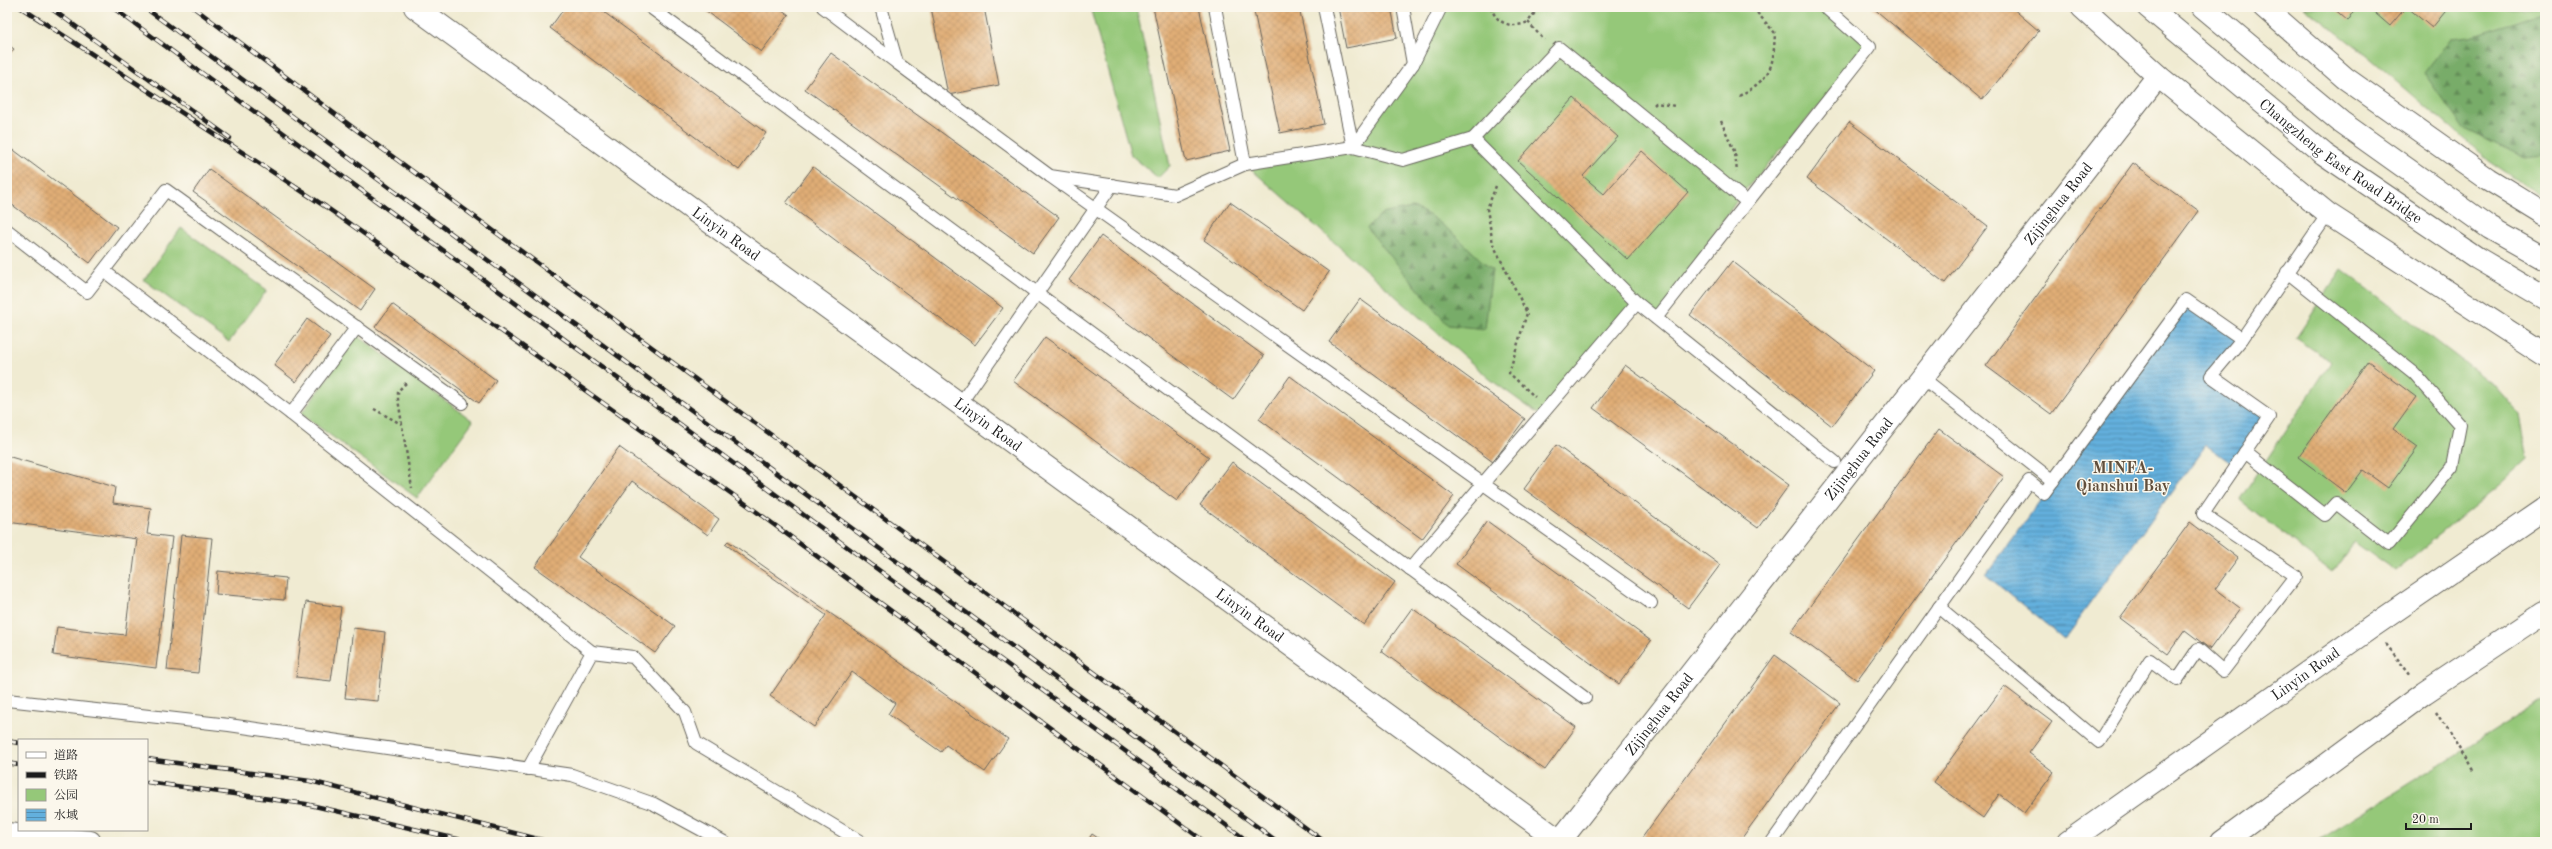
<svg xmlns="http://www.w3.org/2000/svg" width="2552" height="849" font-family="'Old Standard TT','Noto Serif SC',serif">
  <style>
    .green { fill: #95c879; stroke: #58724a }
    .forest { fill: url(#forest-firs); stroke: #4a6442 }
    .water { fill: url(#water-rules); stroke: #40667c }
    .building { fill: url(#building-cross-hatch) }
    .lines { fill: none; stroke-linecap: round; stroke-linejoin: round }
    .lane-casing { stroke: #66645c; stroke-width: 14 }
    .street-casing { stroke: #66645c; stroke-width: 24 }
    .secondary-casing { stroke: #66645c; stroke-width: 24 }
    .primary-casing { stroke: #66645c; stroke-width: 24 }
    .path { stroke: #66645c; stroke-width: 2.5; stroke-dasharray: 3 3; stroke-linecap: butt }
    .lane { stroke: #fff; stroke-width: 12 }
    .street { stroke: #fff; stroke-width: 22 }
    .secondary { stroke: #fff; stroke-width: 22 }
    .primary { stroke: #fff; stroke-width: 22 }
    .rail-casing { stroke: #1c1c1c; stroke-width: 4.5 }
    .rail { stroke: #fbf7ec; stroke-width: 3; stroke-dasharray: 9; stroke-linecap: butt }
    .labels { text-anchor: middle; stroke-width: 3; stroke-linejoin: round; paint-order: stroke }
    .street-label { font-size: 15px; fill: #1c1c1c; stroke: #fbf7ec }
    .neighbourhood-label { font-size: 16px; font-weight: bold; fill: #614f3c; stroke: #fbf7ec }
  </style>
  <defs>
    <pattern id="forest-firs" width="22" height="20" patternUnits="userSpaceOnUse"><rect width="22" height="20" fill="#78ac69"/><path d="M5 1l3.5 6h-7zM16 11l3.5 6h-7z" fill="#628b56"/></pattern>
    <pattern id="water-rules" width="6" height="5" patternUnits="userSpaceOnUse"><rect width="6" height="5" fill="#63b0dd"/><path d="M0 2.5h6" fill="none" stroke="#518eb2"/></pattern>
    <pattern id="building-cross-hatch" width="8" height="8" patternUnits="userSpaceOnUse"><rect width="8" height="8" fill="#e0ad76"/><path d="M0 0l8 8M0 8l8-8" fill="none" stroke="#c09466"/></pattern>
  </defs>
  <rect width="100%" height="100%" fill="#fbf7ec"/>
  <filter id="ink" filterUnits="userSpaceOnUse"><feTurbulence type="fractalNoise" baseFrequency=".025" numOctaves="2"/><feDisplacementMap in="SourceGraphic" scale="8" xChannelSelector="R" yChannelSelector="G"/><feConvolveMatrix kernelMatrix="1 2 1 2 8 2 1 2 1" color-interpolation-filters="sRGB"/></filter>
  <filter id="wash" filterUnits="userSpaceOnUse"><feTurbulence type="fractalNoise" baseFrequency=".012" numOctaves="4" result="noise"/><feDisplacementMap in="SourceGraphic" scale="16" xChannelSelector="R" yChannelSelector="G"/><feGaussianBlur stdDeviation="0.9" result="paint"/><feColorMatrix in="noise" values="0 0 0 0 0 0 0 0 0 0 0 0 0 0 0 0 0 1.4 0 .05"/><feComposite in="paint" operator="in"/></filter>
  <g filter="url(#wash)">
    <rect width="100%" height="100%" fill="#f0ebd2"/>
    <g class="green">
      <path d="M1090,7H1136L1170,166L1158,178L1131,155Z"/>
      <path d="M1441,7H1825L1870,47L1740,196L1656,318L1637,303L1541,416L1491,380L1245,164L1353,147L1413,64Z"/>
      <path d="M2304,7H2545V199L2488,160L2370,58Z"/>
      <path d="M181,228L267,290L229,342L144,280Z"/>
      <path d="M2342,269L2494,385L2520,415L2528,459L2500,485L2395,571L2354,542L2332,573L2240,500L2331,362L2296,338Z"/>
      <path d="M358,336L473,421L417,498L301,414Z"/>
      <path d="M2545,699V842H2316Z"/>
    </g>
    <g class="forest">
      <path d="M2545,12V156L2524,158L2463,128L2424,73L2451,38L2471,36Z"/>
      <path d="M1412,208C1437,213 1471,252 1492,270L1485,329L1448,325L1367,228L1381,214Z"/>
    </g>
    <path class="water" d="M2186,300L2242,339L2211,376L2269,417L2235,466L2206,445L2064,639L1986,575Z"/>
    <g id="blocks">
      <g class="building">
        <path d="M565,7H597L766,133L739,170L550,28Z"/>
        <path d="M701,7H778L789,15L761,52Z"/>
        <path d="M931,7H984L999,85L948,95Z"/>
        <path d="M1153,7H1199L1230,151L1186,161Z"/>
        <path d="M1253,7H1299L1324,124L1280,133Z"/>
        <path d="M1338,7H1391L1397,38L1346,48Z"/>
        <path d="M1872,7H2011L2039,31L1982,100Z"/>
        <path d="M2332,7H2357L2348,21Z"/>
        <path d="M2368,7H2406L2390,26Z"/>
        <path d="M2407,7H2449L2432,28Z"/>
        <path d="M7,44L14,49L7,58Z"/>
        <path d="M831,53L1059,217L1033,253L805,89Z"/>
        <path d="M1574,98L1618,137L1583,176L1604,194L1642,151L1688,192L1628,260L1518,161Z"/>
        <path d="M1849,122L1988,226L1945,283L1807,179Z"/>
        <path d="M7,145L117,227L90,263L7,201Z"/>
        <path d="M2133,163L2199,211L2051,414L1986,366Z"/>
        <path d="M813,167L1003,308L975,345L786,203Z"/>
        <path d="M209,169L375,289L360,311L193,192Z"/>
        <path d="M1230,202L1329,272L1302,310L1204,240Z"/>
        <path d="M1101,236L1264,356L1233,400L1069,280Z"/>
        <path d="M1732,261L1874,371L1832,426L1690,315Z"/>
        <path d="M1360,299L1525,419L1493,462L1329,342Z"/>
        <path d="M392,304L496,380L479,403L375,327Z"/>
        <path d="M307,319L330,336L296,382L274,365Z"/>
        <path d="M1045,337L1209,457L1177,501L1013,381Z"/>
        <path d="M2368,361L2416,397L2393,429L2418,447L2388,488L2363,470L2346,493L2298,457Z"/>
        <path d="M1625,365L1789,485L1758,528L1593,408Z"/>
        <path d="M1290,376L1454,496L1422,539L1259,419Z"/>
        <path d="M1939,429L2004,477L1857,680L1791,632Z"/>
        <path d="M1556,445L1720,565L1688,608L1524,489Z"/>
        <path d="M619,447L719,519L708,535L632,481L578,557L675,626L655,653L535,567Z"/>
        <path d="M7,456L115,487L113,503L151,508L147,534L172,537L156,668L53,655L57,627L125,635L137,539L7,522Z"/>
        <path d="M1232,462L1395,582L1364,625L1200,505Z"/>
        <path d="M1487,521L1651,641L1619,684L1456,564Z"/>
        <path d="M2190,522L2238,558L2215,589L2240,608L2210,649L2185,630L2168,654L2120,618Z"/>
        <path d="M181,535L212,538L198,673L167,670Z"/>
        <path d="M728,541L1008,739L985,772L946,745L941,752L888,714L895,703L852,672L814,727L770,696L826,615L725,544Z"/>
        <path d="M218,571L286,578L284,600L216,594Z"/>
        <path d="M306,602L341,607L331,681L296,677Z"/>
        <path d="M1412,608L1576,727L1545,770L1381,651Z"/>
        <path d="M353,628L385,632L378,701L345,698Z"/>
        <path d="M1775,655L1840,703L1739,842H1639Z"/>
        <path d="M2004,686L2052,722L2029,753L2054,772L2024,813L1999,794L1983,818L1934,782Z"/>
        <path d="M1092,834L1104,842H1087Z"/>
      </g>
    </g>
  </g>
  <g filter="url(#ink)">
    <use href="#blocks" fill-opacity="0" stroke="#66645c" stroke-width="1"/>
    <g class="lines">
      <defs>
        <g id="lane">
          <path d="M650,7L1585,698"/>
          <path d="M823,7L897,63"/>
          <path d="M881,7L897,63L1050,176L1175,195L1245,164L1353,147L1413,64L1441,7"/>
          <path d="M1215,7L1245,164"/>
          <path d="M1324,7L1353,147L1403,160L1473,139L1637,303L1410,569"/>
          <path d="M1403,7L1413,64"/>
          <path d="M1473,139L1559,48L1746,201"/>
          <path d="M1050,176L1651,603"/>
          <path d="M7,230L87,292L166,190L462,403"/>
          <path d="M104,271L291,414L592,652L528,769"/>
          <path d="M1637,303L1835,462"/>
          <path d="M1656,318L1870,47L1825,7"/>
          <path d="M1924,379L2053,481"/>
          <path d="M960,404L1112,185"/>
          <path d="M291,414L357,327"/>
          <path d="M2245,452L2325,515L2336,503L2389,544L2452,467L2460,425L2414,373L2287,272"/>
          <path d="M1939,607L2099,742L2150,660L2177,680L2198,649L2223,671L2296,576L2203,514L2269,417L2211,376L2242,339"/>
          <path d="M592,652L633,657L685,712L696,743L861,842"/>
          <path d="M7,700L229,725L572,775L654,804L724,842"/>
          <path d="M1772,842L2029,481L2044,493L2186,300L2242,339L2328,214"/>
        </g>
        <g id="street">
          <path d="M7,834L90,842"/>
          <path id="s1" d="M1560,841L2158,76"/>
          <path d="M2222,842L2424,693L2545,612"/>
        </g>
        <g id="secondary">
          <path id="s2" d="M415,7L1561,842"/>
          <path d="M2082,7L2158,76L2328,214L2545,355"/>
          <path d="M2264,7L2345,78L2488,179L2545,214"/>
          <path id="s3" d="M2068,842L2373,626L2545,508"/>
        </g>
        <g id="primary">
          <path id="s4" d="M2148,7L2324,154L2477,258L2545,298"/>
          <path d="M2203,7L2341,122L2490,228L2545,259"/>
        </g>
      </defs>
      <use href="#lane" class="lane-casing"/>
      <use href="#street" class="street-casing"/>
      <use href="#secondary" class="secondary-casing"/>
      <use href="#primary" class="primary-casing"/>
      <g class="path">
        <path d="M1491,7C1496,24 1512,29 1528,22L1539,7"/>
        <path d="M1528,22L1544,40"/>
        <path d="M1739,96C1772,77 1773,69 1775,33L1752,7"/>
        <path d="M1654,105L1656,103L1675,106"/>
        <path d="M1721,121L1735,153L1737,172"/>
        <path d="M1496,186L1487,209L1493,244L1527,313L1509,373L1535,397"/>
        <path d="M406,383L398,391V399L412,488"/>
        <path d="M374,409L401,424"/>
        <path d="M2386,644L2411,676"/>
        <path d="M2436,712L2474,772"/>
      </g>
      <use href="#lane" class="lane"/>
      <use href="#street" class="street"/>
      <use href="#secondary" class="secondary"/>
      <use href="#primary" class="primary"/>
      <defs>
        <g id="rail">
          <path d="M20,7L326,207L746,504L1205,842"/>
          <path d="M49,7L230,138"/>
          <path d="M112,7L1249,842"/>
          <path d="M144,7L1278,842"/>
          <path d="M193,7L351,126L1325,842"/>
          <path d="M7,741L19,743"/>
          <path d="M147,759L310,781L550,842"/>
          <path d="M7,763L19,765"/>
          <path d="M147,782L306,804L470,842"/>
        </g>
      </defs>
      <use href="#rail" class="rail-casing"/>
      <use href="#rail" class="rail"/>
    </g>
  </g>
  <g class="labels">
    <g class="street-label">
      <text dy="5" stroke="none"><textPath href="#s4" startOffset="247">Changzheng East Road Bridge</textPath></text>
      <text dy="5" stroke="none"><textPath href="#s1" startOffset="809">Zijinghua Road</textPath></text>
      <text dy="5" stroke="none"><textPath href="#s2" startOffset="385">Linyin Road</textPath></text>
      <text dy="5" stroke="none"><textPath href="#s2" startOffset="709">Linyin Road</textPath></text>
      <text dy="5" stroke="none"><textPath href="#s1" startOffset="485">Zijinghua Road</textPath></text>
      <text dy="5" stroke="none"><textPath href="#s2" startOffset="1033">Linyin Road</textPath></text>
      <text dy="5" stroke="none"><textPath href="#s3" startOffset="291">Linyin Road</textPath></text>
      <text dy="5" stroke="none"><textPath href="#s1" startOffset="161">Zijinghua Road</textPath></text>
    </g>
    <g class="neighbourhood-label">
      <text x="2123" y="473">MINFA-<tspan x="2123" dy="18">Qianshui Bay</tspan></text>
    </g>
  </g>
  <rect width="2552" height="849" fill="none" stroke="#fbf7ec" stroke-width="24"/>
  <rect x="18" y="739" width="130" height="92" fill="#fbf7ec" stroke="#a29f99"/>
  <rect x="26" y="752" width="20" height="6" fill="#ffffff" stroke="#a29f99"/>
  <text x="54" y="759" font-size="12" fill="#1c1c1c">道路</text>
  <rect x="26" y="772" width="20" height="6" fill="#1c1c1c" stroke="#a29f99"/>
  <text x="54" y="779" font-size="12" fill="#1c1c1c">铁路</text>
  <rect x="26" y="789" width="20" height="12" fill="#95c879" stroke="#a29f99"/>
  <text x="54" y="799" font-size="12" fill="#1c1c1c">公园</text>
  <rect x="26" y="809" width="20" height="12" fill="url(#water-rules)" stroke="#a29f99"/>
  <text x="54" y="819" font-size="12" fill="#1c1c1c">水域</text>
  <path d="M2406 823v6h65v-6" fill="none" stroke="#1c1c1c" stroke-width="2"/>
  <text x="2412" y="823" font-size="12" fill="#1c1c1c" stroke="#fbf7ec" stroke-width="3" paint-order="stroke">20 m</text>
</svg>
